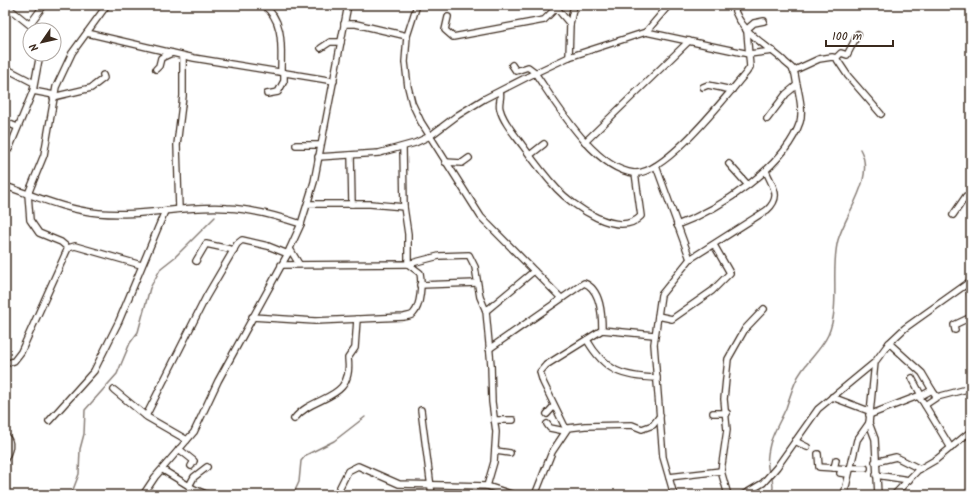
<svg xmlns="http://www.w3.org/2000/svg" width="976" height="500" font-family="Kalam,sans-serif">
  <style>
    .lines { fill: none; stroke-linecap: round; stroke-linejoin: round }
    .stream { stroke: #887e77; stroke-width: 1.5 }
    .minor-casing { stroke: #3b2a1e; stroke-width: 8 }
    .minor { stroke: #fff; stroke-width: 5.5 }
  </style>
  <rect width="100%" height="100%" fill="#fff"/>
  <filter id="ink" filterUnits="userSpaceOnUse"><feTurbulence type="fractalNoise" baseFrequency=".025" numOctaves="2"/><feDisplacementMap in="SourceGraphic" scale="8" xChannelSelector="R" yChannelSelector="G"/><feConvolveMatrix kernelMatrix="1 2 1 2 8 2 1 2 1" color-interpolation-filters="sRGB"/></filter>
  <g filter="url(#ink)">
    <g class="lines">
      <g class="stream">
        <path d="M770,474C766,466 768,452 770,444C773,432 781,420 786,408C790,397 794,381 801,372C809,359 821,350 828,335C841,306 830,269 838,240C846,212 876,178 860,149"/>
        <path d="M772,477L773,487L772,495"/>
        <path d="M71,495L79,474L80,449L84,434L85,410L117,374L130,343L138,332L150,288L161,268L175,257L215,217"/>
        <path d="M293,495L299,482L301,461L306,455L334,441L365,417"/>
      </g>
      <defs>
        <g id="minor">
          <path d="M5,5L36,30"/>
          <path d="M263,5C285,20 281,49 281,72"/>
          <path d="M417,5L407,36L405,62L408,87L412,103L421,122L481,217L561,298"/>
          <path d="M554,5L570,24"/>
          <path d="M448,17L445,30L453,37L544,20L556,8"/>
          <path d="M30,24L44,5"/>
          <path d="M344,24H356L407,36"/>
          <path d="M746,30L754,23L764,21"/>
          <path d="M646,32L749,54L773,51"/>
          <path d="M87,33L194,58L334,81"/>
          <path d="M321,48L330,42H341"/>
          <path d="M569,57L570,24L574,5"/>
          <path d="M836,58L841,53L847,55L858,34"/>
          <path d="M512,65L516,71L528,67L536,73"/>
          <path d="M5,68L34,83"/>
          <path d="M156,69L159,66L161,58L172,53"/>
          <path d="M793,71L819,59L832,57L836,58L848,76L881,114"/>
          <path d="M535,73C556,103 594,169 634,173C665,176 726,96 746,73L750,67L747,32"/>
          <path d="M703,87L708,85L732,90"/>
          <path d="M33,91L54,95"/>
          <path d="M500,92C502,97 498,103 500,109C503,122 515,135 523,146C533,160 544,175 557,189C573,206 619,239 641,216L635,173"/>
          <path d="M267,94L278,92L284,81V73"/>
          <path d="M53,97L91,88L104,78L103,75"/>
          <path d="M767,119L786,94L797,85"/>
          <path d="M5,122L17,127"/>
          <path d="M585,142L689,41"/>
          <path d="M296,145H320"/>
          <path d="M403,148L404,207L408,234V264"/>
          <path d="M5,152L9,149L33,91L40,54"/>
          <path d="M351,155L352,204"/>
          <path d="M530,155L544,144"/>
          <path d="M318,157L379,153L415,143L430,136L458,115L484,99L535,73L569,57L646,32L669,5"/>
          <path d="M445,162L462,163L469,158"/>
          <path d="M729,164L747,184"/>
          <path d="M656,166L690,259"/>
          <path d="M5,186C35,196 66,210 99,213C142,217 184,205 227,208C252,209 277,216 301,224"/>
          <path d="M308,204H370L404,207"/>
          <path d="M179,209L177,145L183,96V56"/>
          <path d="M953,215L966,196L971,195"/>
          <path d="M677,225C720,209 785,167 800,122C803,112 800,99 798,89C796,84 796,76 794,71C792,67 786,64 783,60C764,43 740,32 733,5"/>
          <path d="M68,248L61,242L39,233L30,220L28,194L44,155L56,87L72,53L107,5"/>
          <path d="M290,249L299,264"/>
          <path d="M196,261L206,244L234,250"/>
          <path d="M281,265L408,264L439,256L469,255L475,267L480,297L486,311L491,365L492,402L496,432L494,462L487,486"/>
          <path d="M968,283L971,298"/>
          <path d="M420,285L477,283"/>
          <path d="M486,311L534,271"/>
          <path d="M658,316L672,319L712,291L730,273L714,245"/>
          <path d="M252,317L315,321L404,317C407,316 411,316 413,314C421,306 422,283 420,273L408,264"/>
          <path d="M955,330L954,325L971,317"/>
          <path d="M587,340C605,371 622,377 657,378"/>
          <path d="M889,343L922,373L932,390"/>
          <path d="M489,349L584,283C601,289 602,315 602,330"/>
          <path d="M5,364L14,361L21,352L68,248L75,246L141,265"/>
          <path d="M912,378L921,395"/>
          <path d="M114,390L147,417L187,440"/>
          <path d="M832,397L869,411"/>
          <path d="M919,397L932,390L937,397L925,405"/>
          <path d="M937,397L971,388"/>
          <path d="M421,410L432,495"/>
          <path d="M713,413H727"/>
          <path d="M547,414L554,406"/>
          <path d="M869,415L918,396L923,402L951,448"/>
          <path d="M146,416L206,297L237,244L242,240L268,246L288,254"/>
          <path d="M294,419C313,394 354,402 348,358L355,348L357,319"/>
          <path d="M494,420H513"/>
          <path d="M49,421L94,371L119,321L165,211"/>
          <path d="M869,423L875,439L878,495"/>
          <path d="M547,424L550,428L565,431"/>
          <path d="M566,429L543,382L540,372L546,365L602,330L654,335"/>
          <path d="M5,436C13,442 9,451 5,459"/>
          <path d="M795,441L807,447"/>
          <path d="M179,449L194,461L191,466"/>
          <path d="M496,451L510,453"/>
          <path d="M818,454L819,467L850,469"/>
          <path d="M875,462L896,457L920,469"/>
          <path d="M834,468L836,460"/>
          <path d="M850,468H865"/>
          <path d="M163,470L194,489L208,495"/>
          <path d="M840,473L848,474"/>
          <path d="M876,475L909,480"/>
          <path d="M669,477L721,471"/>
          <path d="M189,486L194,477L207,467"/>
          <path d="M143,495L155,477L194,432L218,381L286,257L301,224L314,182L348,5"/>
          <path d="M336,495L348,471L358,466L399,484L487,486L514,495"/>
          <path d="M535,495L552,452L568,428L585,426L632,425L642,429L653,425L660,416"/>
          <path d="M674,495L663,457L654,344L661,295L690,259L767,210C782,196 773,188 766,171"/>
          <path d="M728,495L721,471L727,430L724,399L728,359L745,329L764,309"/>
          <path d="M743,495L763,483L777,467L818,409L875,362L889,343L905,328L971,281"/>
          <path d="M844,495L857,440L869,423L875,362"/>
          <path d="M894,495L918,470L937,459L971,431"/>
        </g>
      </defs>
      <use href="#minor" class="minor-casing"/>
      <use href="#minor" class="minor"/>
    </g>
  </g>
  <rect width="976" height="500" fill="none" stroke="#fff" stroke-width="20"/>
  <rect x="10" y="10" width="956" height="480" fill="none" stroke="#3b2a1e" stroke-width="1.5" filter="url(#ink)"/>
  <g transform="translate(42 42) rotate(236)"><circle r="19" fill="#ffffff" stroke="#b1aaa5"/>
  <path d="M0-3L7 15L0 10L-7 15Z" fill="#3b2a1e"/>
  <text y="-6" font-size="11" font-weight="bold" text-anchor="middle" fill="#3b2a1e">N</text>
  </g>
  <path d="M826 40v6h67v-6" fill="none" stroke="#3b2a1e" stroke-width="2"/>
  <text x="832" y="40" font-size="12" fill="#3b2a1e" stroke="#ffffff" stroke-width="3" paint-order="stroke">100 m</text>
</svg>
